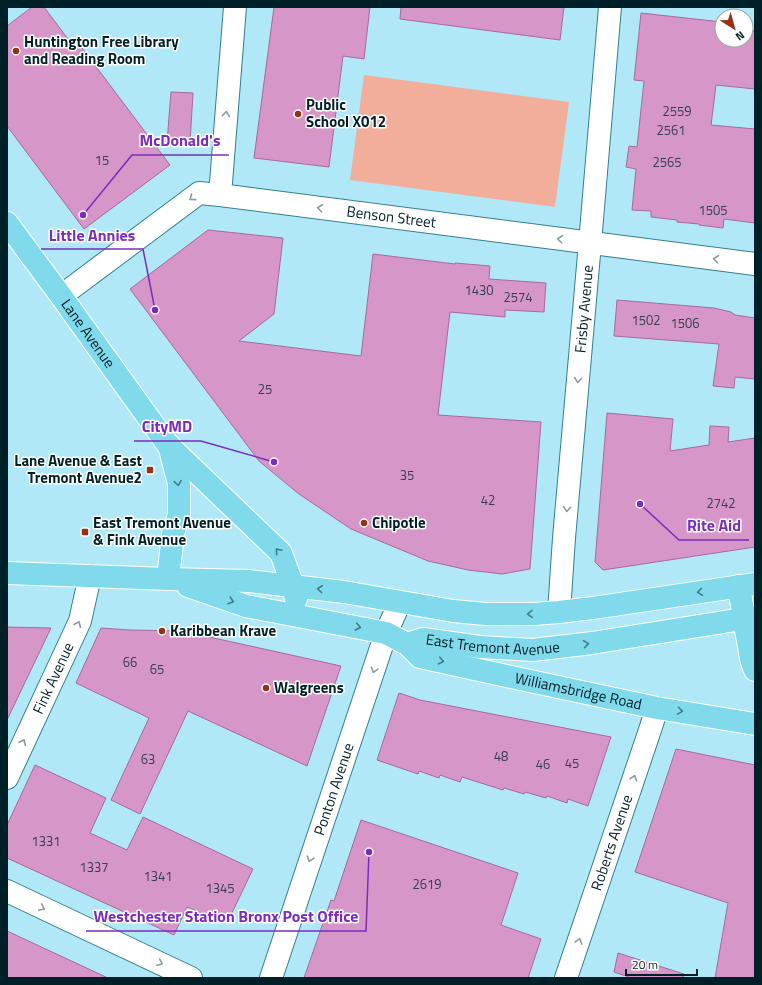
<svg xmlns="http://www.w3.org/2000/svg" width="762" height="985" font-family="'Titillium Web',sans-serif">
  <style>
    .green { fill: #f3ae9b }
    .building { fill: #d696c7; stroke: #a86a99 }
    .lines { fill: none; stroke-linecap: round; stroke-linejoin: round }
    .minor-casing { stroke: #318092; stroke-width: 24 }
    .major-casing { stroke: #fff; stroke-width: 24 }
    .minor { stroke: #fff; stroke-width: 22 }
    .major { stroke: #80daec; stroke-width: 22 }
    .oneway { stroke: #8c9b9e }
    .oneway2 { stroke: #407d8a }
    .poi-dot { fill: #993115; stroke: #fefefe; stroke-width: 1.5 }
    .labels { text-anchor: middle; stroke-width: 3; stroke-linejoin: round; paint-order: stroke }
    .number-label { font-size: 13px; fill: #363e4f }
    .poi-label { font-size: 15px; font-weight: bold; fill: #002027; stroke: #fefefe; text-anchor: start }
    .street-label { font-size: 15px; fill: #002027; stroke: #fefefe }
    .leader { fill: none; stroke: #7b2cbf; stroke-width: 1.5 }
    .callout-dot { fill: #7b2cbf; stroke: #fefefe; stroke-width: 1.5 }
    .callout-label { font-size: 16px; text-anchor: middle; font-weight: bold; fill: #7b2cbf; stroke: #fefefe; stroke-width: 3; stroke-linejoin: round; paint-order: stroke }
  </style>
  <rect width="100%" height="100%" fill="#b0e8f7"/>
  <path class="green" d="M364,75L569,102L555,207L350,180Z"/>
  <g class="building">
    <path d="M32,7H44L74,47L79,44L170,165L84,229L7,126V26Z"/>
    <path d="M274,7H370L364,59L343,56L329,167L254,158Z"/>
    <path d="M401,7H564L560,40L400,19Z"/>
    <path d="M641,13L722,22V40H746V30L755,31V89L716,85L711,125L755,129V223L724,219L723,228L699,225V224L677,222V220L651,217V211L632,210L636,169L626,167L629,146L637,147L644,81L634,80Z"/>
    <path d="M171,92L193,93L190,143L167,142Z"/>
    <path d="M208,230L283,238L274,314L239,341L361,356L373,254L455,264V263L490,266L489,279L546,283L544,312L505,310V317L450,312L438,415L541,422L530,569L502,574L468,570L428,561L351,529L299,494L259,461L130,289Z"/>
    <path d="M617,300L714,308L731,312L735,315L755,318V379L735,377L734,388L713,386L719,344L614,336Z"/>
    <path d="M607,413L673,419L670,451L709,445L710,426L729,427L728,442L755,438V547L603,570L595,562Z"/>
    <path d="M7,627L51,628L7,720Z"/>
    <path d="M101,628L130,630L182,631L341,666L307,766L188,711L140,814L111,800L149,718L76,683Z"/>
    <path d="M399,693L420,700L611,737L588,806L568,799L567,803L547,796L546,798L525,792L524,794L504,788L503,790L462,777L460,782L440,775L439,778L419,771L418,774L377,760Z"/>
    <path d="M676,749L755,765V978H715L728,903L635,872Z"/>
    <path d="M35,765L106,798L90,833L127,850L143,817L253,869L229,919L222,923L187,907L174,935L7,858V825Z"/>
    <path d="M361,820L518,873L501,925L541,939L528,978H304L331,900L334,901Z"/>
    <path d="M7,931L108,978H7Z"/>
    <path d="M618,953L684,974L683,978H632L614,972Z"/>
  </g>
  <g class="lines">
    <defs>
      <g id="minor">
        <path d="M220,195L235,7"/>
        <path id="s1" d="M61,296L199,193L220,195L755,264"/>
        <path id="s2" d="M559,612L564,538L590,243L610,7"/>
        <path id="s3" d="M7,778L80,621L90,576"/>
        <path d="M7,891L191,978"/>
        <path id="s4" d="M271,978L386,633L400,602"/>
        <path id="s5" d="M566,978L650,730L657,708"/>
      </g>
      <g id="major">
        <path id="s6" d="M7,223L61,296L168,445L281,553L293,586L296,599"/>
        <path d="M7,573L168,579L249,581L344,592L453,611L485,614H534L559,612L593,608L755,584"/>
        <path d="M168,579L173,534L179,514V484L169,445"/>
        <path id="s7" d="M188,586L246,606L386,633L407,644L420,657L525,680L657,708L755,724"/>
        <path d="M739,586C742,606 745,626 749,646C750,654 751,663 755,670"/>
        <path id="s8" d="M407,644L423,639L480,647L533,650L592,643L755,617"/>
      </g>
    </defs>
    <use href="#minor" class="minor-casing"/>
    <use href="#major" class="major-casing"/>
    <use href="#minor" class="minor"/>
    <use href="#major" class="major"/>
  </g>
  <defs><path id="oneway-chevron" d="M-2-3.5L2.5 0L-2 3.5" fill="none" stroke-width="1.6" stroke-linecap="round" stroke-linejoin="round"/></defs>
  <g class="oneway">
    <use href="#oneway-chevron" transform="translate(226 114) rotate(-85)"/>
    <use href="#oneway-chevron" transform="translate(192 198) rotate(143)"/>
    <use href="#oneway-chevron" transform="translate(320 208) rotate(-173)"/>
    <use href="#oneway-chevron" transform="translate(560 239) rotate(-173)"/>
    <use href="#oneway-chevron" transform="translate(716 259) rotate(-173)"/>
    <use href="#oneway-chevron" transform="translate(578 380) rotate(95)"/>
    <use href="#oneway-chevron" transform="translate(567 509) rotate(95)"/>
    <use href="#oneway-chevron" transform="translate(78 624) rotate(-68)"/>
    <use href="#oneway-chevron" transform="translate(374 670) rotate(108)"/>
    <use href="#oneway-chevron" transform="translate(23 742) rotate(-65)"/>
    <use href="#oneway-chevron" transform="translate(634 778) rotate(-71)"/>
    <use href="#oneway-chevron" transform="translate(310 859) rotate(108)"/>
    <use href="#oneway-chevron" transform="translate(42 908) rotate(25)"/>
    <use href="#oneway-chevron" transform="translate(579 941) rotate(-72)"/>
    <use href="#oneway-chevron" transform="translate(160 963) rotate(25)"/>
  </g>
  <g class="oneway2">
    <use href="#oneway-chevron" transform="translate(178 483) rotate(81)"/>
    <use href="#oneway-chevron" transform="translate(278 551) rotate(-131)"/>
    <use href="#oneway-chevron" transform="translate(320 589) rotate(-174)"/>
    <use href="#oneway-chevron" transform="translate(700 592) rotate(172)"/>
    <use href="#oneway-chevron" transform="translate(231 601) rotate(18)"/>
    <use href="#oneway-chevron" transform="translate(530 614) rotate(179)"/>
    <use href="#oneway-chevron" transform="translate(358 627) rotate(11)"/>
    <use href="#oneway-chevron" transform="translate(586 644) rotate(-8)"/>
    <use href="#oneway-chevron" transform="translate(441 661) rotate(13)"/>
    <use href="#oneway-chevron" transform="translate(680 711) rotate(9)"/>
  </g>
  <g class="poi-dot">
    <circle cx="16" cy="51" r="4"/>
    <circle cx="298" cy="114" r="4"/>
    <rect x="146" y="466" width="8" height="8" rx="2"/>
    <circle cx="364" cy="523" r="4"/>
    <rect x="81" y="528" width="8" height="8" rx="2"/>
    <circle cx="162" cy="631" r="4"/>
    <circle cx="266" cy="688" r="4"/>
  </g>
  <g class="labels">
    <g class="number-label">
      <text x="677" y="116">2559</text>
      <text x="671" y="135">2561</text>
      <text x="102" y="165">15</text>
      <text x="667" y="167">2565</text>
      <text x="713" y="215">1505</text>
      <text x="479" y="295">1430</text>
      <text x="518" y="302">2574</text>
      <text x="646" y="325">1502</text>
      <text x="685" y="328">1506</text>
      <text x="265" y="394">25</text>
      <text x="407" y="480">35</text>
      <text x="488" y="505">42</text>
      <text x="721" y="508">2742</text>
      <text x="130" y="667">66</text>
      <text x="157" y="674">65</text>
      <text x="501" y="761">48</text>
      <text x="148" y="764">63</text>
      <text x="572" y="768">45</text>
      <text x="543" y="769">46</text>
      <text x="46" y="846">1331</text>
      <text x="94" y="872">1337</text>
      <text x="158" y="881">1341</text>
      <text x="427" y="889">2619</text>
      <text x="220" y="893">1345</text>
    </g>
    <g class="poi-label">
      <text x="24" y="47">Huntington Free Library<tspan x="24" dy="17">and Reading Room</tspan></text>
      <text x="306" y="110">Public<tspan x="306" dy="17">School X012</tspan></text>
      <text x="142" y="466" text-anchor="end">Lane Avenue &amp; East<tspan x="142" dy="17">Tremont Avenue2</tspan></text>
      <text x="93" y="528">East Tremont Avenue<tspan x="93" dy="17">&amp; Fink Avenue</tspan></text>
      <text x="372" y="528">Chipotle</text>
      <text x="170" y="636">Karibbean Krave</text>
      <text x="274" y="693">Walgreens</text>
    </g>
    <g class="street-label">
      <text dy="5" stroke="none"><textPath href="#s1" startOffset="366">Benson Street</textPath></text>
      <text dy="5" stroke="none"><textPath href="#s2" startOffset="304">Frisby Avenue</textPath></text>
      <text dy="5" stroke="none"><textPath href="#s6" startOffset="137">Lane Avenue</textPath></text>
      <text dy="5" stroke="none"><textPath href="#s8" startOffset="87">East Tremont Avenue</textPath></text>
      <text dy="5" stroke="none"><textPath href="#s3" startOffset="110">Fink Avenue</textPath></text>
      <text dy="5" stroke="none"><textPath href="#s7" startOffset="408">Williamsbridge Road</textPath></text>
      <text dy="5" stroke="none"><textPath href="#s4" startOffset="199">Ponton Avenue</textPath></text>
      <text dy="5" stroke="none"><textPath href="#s5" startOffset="143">Roberts Avenue</textPath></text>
    </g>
  </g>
  <path class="leader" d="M83 215L132 155H229M155 310L143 249H41M274 462L201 441H134M640 504L679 540H749M369 852L366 931H86"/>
  <g class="callout-dot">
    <circle cx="83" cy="215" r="4"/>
    <circle cx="155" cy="310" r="4"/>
    <circle cx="274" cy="462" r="4"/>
    <circle cx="640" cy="504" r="4"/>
    <circle cx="369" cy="852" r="4"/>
  </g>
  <g class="callout-label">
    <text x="180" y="146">McDonald's</text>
    <text x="92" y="241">Little Annies</text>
    <text x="167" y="432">CityMD</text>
    <text x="714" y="531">Rite Aid</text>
    <text x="226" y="922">Westchester Station Bronx Post Office</text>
  </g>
  <rect width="762" height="985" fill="none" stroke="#002027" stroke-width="16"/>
  <g transform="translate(734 28) rotate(143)"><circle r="19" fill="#fefefe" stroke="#98a5a8"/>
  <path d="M0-3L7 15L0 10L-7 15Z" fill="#993115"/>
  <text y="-6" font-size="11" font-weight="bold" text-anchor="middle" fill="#002027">N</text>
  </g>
  <path d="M626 969v6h71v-6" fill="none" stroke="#002027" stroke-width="2"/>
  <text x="632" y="969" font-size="12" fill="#002027" stroke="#fefefe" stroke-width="3" paint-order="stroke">20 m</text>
</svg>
